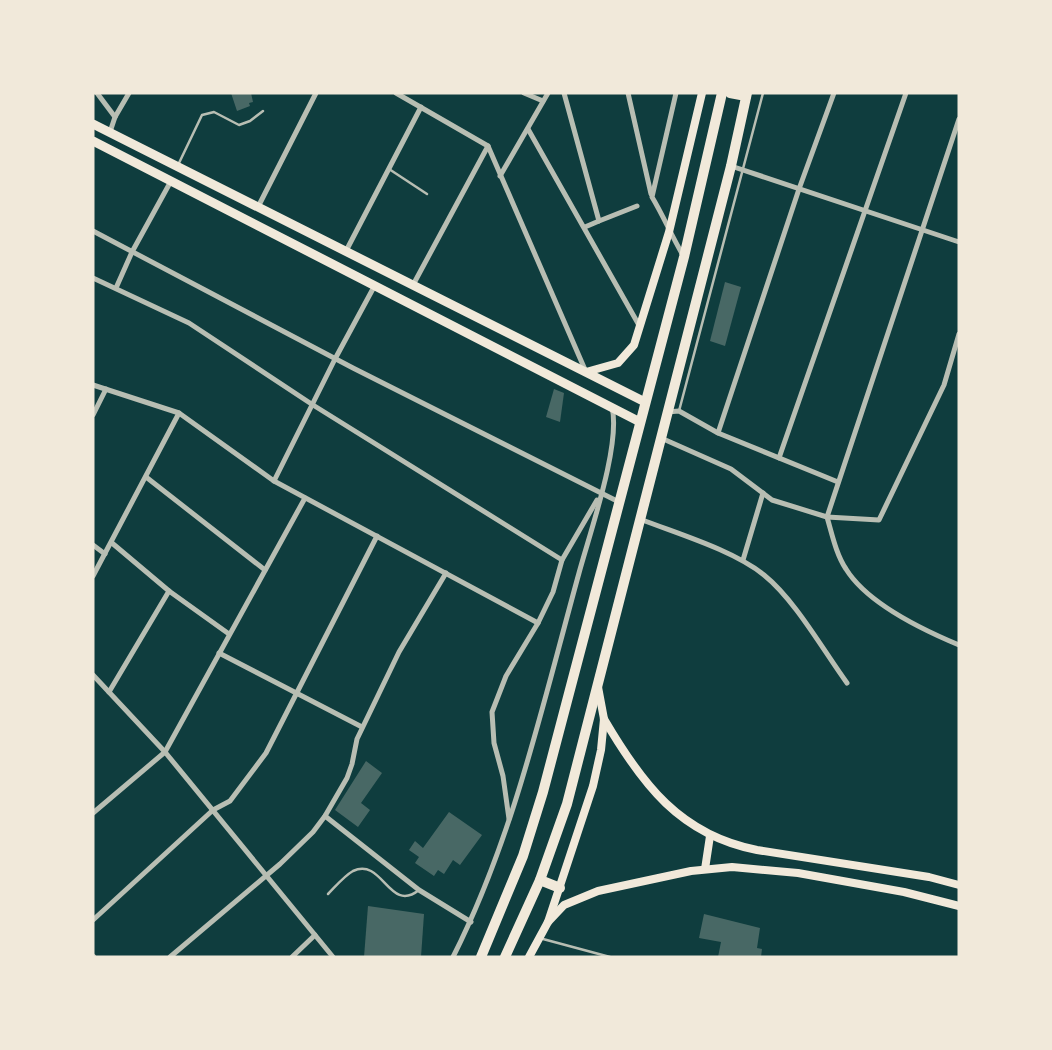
<svg xmlns="http://www.w3.org/2000/svg" width="1052" height="1050" font-family="Barlow,sans-serif">
  <style>
    .building { fill: #486865 }
    .lines { fill: none; stroke-linecap: round; stroke-linejoin: round }
    .service { stroke: #b8beb3; stroke-width: 2.5 }
    .minor { stroke: #b8beb3; stroke-width: 5 }
    .secondary { stroke: #f1e9da; stroke-width: 8 }
    .primary { stroke: #f1e9da; stroke-width: 9 }
    .trunk { stroke: #f1e9da; stroke-width: 10 }
  </style>
  <rect width="100%" height="100%" fill="#0f3d3e"/>
  <g class="building">
    <path d="M231,93H251L253,102L249,103L250,106L237,111Z"/>
    <path d="M725,282L741,287L725,346L710,341Z"/>
    <path d="M554,389L564,393L560,422L546,417Z"/>
    <path d="M366,761L382,773L361,803L370,810L358,827L335,810Z"/>
    <path d="M449,812L482,835L460,865L453,860L444,874L438,870L434,876L415,863L419,857L409,850L415,841L423,848Z"/>
    <path d="M368,906L424,914L421,957H364Z"/>
    <path d="M704,914L760,928L757,948L762,949L761,957H718L721,942L699,938Z"/>
  </g>
  <g class="lines">
    <g class="service">
      <path d="M179,163L202,115L214,112L239,125L250,121L263,111"/>
      <path d="M389,169L427,194"/>
      <path d="M679,411L763,93"/>
      <path d="M328,894C335,887 344,876 353,871C383,857 389,914 419,890"/>
      <path d="M543,939L610,957"/>
    </g>
    <g class="minor">
      <path d="M97,93L115,117"/>
      <path d="M396,93L488,146L586,372"/>
      <path d="M524,93L543,101"/>
      <path d="M564,93L599,221L585,227"/>
      <path d="M628,93L651,194"/>
      <path d="M676,93L652,197C664,217 672,237 684,257"/>
      <path d="M959,119L827,517L879,520L944,385L959,334"/>
      <path d="M528,129L640,327"/>
      <path d="M110,132L115,117L129,93"/>
      <path d="M731,166L959,242"/>
      <path d="M500,176L548,93"/>
      <path d="M258,207L316,93"/>
      <path d="M599,221L637,206"/>
      <path d="M93,231L353,368L619,502"/>
      <path d="M346,251L421,107"/>
      <path d="M93,278L189,323L313,405L562,560"/>
      <path d="M413,285L488,146"/>
      <path d="M116,288L132,252L171,181"/>
      <path d="M93,385L179,413L274,481L538,623"/>
      <path d="M667,412L679,411L718,433L838,482"/>
      <path d="M93,415L106,389"/>
      <path d="M718,433L799,189L834,93"/>
      <path d="M661,438L731,469L772,500L827,517C832,534 836,554 846,569C867,603 923,630 959,645"/>
      <path d="M779,458L906,93"/>
      <path d="M146,477L265,570"/>
      <path d="M274,481L335,359L375,285"/>
      <path d="M640,519C678,534 733,550 764,575C795,600 823,650 847,683"/>
      <path d="M112,543L169,591L229,634"/>
      <path d="M93,545L105,554"/>
      <path d="M743,560L763,493"/>
      <path d="M93,576L179,413"/>
      <path d="M219,653L362,727"/>
      <path d="M93,675L165,752L333,957"/>
      <path d="M109,692L169,591"/>
      <path d="M93,813L165,752L305,498"/>
      <path d="M325,816L419,890L471,922"/>
      <path d="M509,819L503,776L494,743L492,712L506,676L538,623L553,592L562,560L597,500"/>
      <path d="M93,920L213,810L230,801L266,753L377,536"/>
      <path d="M93,956L94,957"/>
      <path d="M170,957L280,864L313,832L325,816L347,778L352,764L357,739L399,652L446,573"/>
      <path d="M292,957L315,935"/>
      <path d="M453,957C514,836 543,703 579,573C590,532 621,445 612,407"/>
    </g>
    <g class="secondary">
      <path d="M586,372L618,363L634,345L669,232L702,93"/>
      <path d="M604,719C642,784 680,835 757,850L929,877L959,885"/>
      <path d="M705,869L710,836"/>
      <path d="M548,922L564,905L598,891L691,871L732,867L798,873L904,892L959,906"/>
      <path d="M529,957L548,922L593,786L601,750L604,719L598,687"/>
    </g>
    <g class="primary">
      <path d="M93,124L645,402"/>
      <path d="M93,141L640,422"/>
    </g>
    <g class="trunk">
      <path d="M730,93L746,96"/>
      <path d="M540,880L560,888"/>
      <path d="M481,957L523,856L543,792L684,257L722,93"/>
      <path d="M505,957L540,880L567,804L731,166L747,93"/>
    </g>
  </g>
  <rect width="1052" height="1050" fill="none" stroke="#f1e9da" stroke-width="189"/>
</svg>
